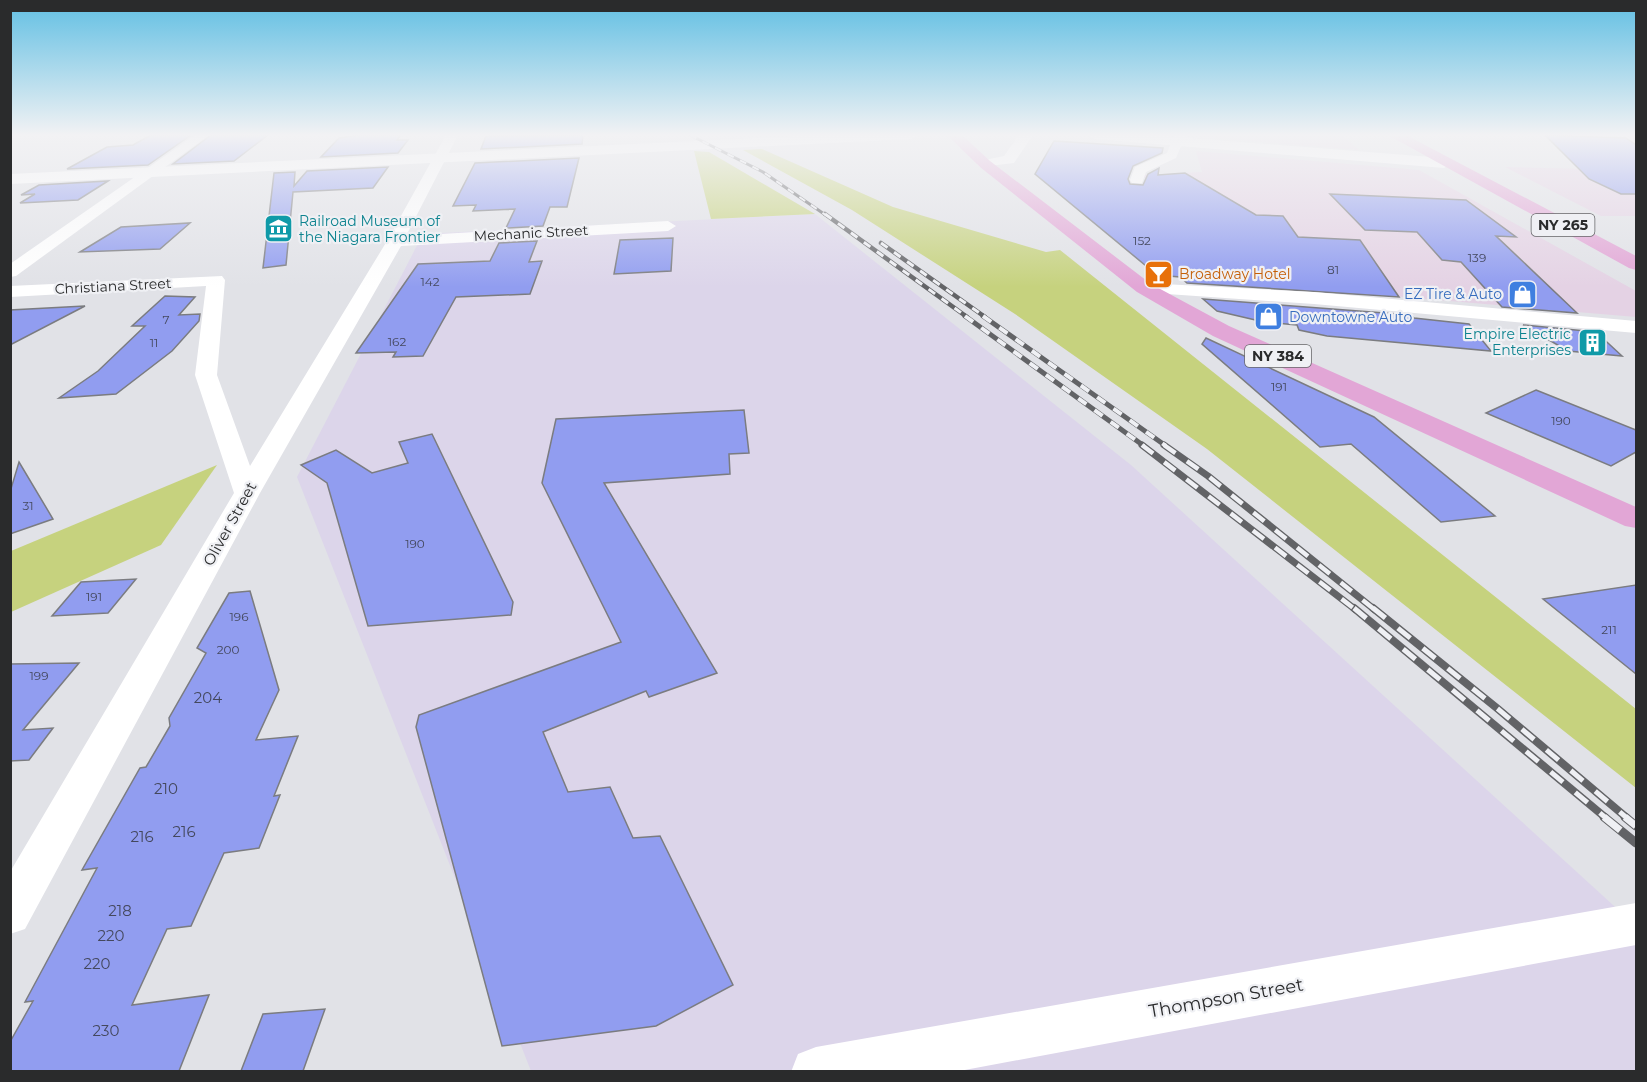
<svg xmlns="http://www.w3.org/2000/svg" width="1647" height="1082" font-family="Montserrat,sans-serif">
  <style>
    .commercial { fill: #e4d2e4 }
    .industrial { fill: #dcd5ea }
    .green { fill: #c6d27e }
    .building { fill: #919df0; stroke: #7b7c80; stroke-width: 1.5 }
    .lines { fill: none; stroke-linecap: round; stroke-linejoin: round }
    .street { fill: #fff; fill-rule: evenodd }
    .secondary { fill: #fff; fill-rule: evenodd }
    .primary { fill: #e2a6d6; fill-rule: evenodd }
    .rail-far5-casing { stroke: #626366; stroke-width: 3 }
    .rail-far4-casing { stroke: #626366; stroke-width: 4.5 }
    .rail-far3-casing { stroke: #626366; stroke-width: 5 }
    .rail-far2-casing { stroke: #626366; stroke-width: 7 }
    .rail-far1-casing { stroke: #626366; stroke-width: 8 }
    .rail-casing { stroke: #626366; stroke-width: 9 }
    .rail-far5 { stroke: #eff0f4; stroke-width: 2; stroke-dasharray: 7; stroke-linecap: butt }
    .rail-far4 { stroke: #eff0f4; stroke-width: 3; stroke-dasharray: 8; stroke-linecap: butt }
    .rail-far3 { stroke: #eff0f4; stroke-width: 4; stroke-dasharray: 10; stroke-linecap: butt }
    .rail-far2 { stroke: #eff0f4; stroke-width: 4.5; stroke-dasharray: 14; stroke-linecap: butt }
    .rail-far1 { stroke: #eff0f4; stroke-width: 5; stroke-dasharray: 16; stroke-linecap: butt }
    .rail { stroke: #eff0f4; stroke-width: 7; stroke-dasharray: 21; stroke-linecap: butt }
    .labels { text-anchor: middle; stroke-width: 4.5; stroke-linejoin: round; paint-order: stroke }
    .number-label { font-size: 12px; fill: #44485d }
    .far-culture-label { font-size: 14px; fill: #0d838f; stroke: #eff0f4; text-anchor: start }
    .shield { fill: #eff0f4; stroke: #656668; stroke-width: 1.5 }
    .shield-label { font-size: 14px; font-weight: bold; fill: #2a2b2c }
    .far-street-label { font-size: 14px; fill: #2a2b2c; stroke: #eff0f4 }
    .far-food-label { font-size: 14px; fill: #c56008; stroke: #eff0f4; text-anchor: start }
    .far-shop-label { font-size: 14px; fill: #366cbe; stroke: #eff0f4; text-anchor: end }
    .street-label { font-size: 15px; fill: #2a2b2c; stroke: #eff0f4 }
    .near-number-label { font-size: 15px; fill: #44485d }
    .near-street-label { font-size: 18px; fill: #2a2b2c; stroke: #eff0f4 }
  </style>
  <rect width="100%" height="100%" fill="#e1e2e7"/>
  <g class="commercial">
    <path d="M1201,135H1342L1359,150L1201,137Z"/>
    <path d="M1196,151L1419,170L1636,291V317L1309,289L1141,175L1202,172Z"/>
    <path d="M1505,167L1636,170V216H1601Z"/>
  </g>
  <path class="industrial" d="M815,214L1131,465L1636,926V1071H531L297,477L423,234Z"/>
  <g class="green">
    <path d="M762,149L893,207L1046,252L1060,250L1636,709V788L1207,449L1015,314L852,210L743,150Z"/>
    <path d="M694,151L709,152L815,214L711,219Z"/>
    <path d="M217,465L161,545L11,612V551Z"/>
  </g>
  <g class="building">
    <path d="M151,135H191L148,165L67,169L107,147L133,145Z"/>
    <path d="M211,135H268L234,161L173,164Z"/>
    <path d="M359,135H401L397,140H408L398,153L321,157L339,138Z"/>
    <path d="M583,135L582,144L481,149L486,136Z"/>
    <path d="M1545,135L1626,138L1636,145V194H1621L1589,179Z"/>
    <path d="M1054,141L1163,148L1162,153L1133,166L1128,179L1130,184L1143,185L1148,174L1159,168L1158,175L1185,173L1256,215L1283,216L1298,237L1360,240L1399,297L1187,283L1180,277L1157,275L1035,174Z"/>
    <path d="M579,158L567,207H550L543,226L506,228L515,209L473,211L476,205L453,206L475,163Z"/>
    <path d="M388,167L373,188L293,192L286,265L263,268L274,173L295,172L294,186L307,171Z"/>
    <path d="M108,181L78,200L20,203L35,194L21,195L39,185Z"/>
    <path d="M1330,194L1466,200L1516,237L1496,236L1577,313L1502,307L1461,262L1442,260L1417,232L1365,230Z"/>
    <path d="M190,223L160,249L80,252L121,227Z"/>
    <path d="M673,238L671,271L614,274L620,240Z"/>
    <path d="M537,241L529,262L542,261L530,294L456,297L423,356L393,357L396,352L356,353L418,264L490,261L499,243Z"/>
    <path d="M165,296L195,297L179,315L200,314L199,321L172,351L116,394L59,398L98,371L145,326H132Z"/>
    <path d="M1203,299L1411,315L1414,318L1469,324L1491,351L1327,336L1299,330L1297,325L1264,322L1217,311Z"/>
    <path d="M85,306L10,345V310Z"/>
    <path d="M1523,325L1596,332L1622,356L1568,351Z"/>
    <path d="M1206,338L1374,417L1495,516L1441,522L1351,444L1320,447L1202,344Z"/>
    <path d="M1536,390L1636,430V452L1611,466L1486,413Z"/>
    <path d="M744,410L749,453L729,454L730,474L604,483L717,673L649,697L646,691L543,732L568,792L610,787L633,838L660,836L733,985L656,1026L502,1046L416,727L419,715L621,642L542,483L556,419Z"/>
    <path d="M432,434L513,602L511,615L368,626L327,483L301,465L336,450L372,473L408,463L399,442Z"/>
    <path d="M19,462L53,519L10,534V492Z"/>
    <path d="M136,579L108,613L52,616L81,582Z"/>
    <path d="M1636,585V674L1543,599Z"/>
    <path d="M250,591L279,690L256,740L298,736L274,796L280,795L259,848L224,853L191,926L167,929L132,1005L209,995L179,1071H10V1042L33,1001L25,1002L97,868L82,870L140,768L146,767L170,726L169,718L206,653L197,648L229,593Z"/>
    <path d="M79,663L23,730L53,728L29,760L10,761V664Z"/>
    <path d="M325,1009L303,1071H241L263,1014Z"/>
  </g>
  <g class="lines">
    <g class="street">
      <path d="M195,135H209L16,276L10,277V264Z"/>
      <path d="M446,135H458L406,236L668,221L676,226L668,231L401,246L260,493L25,929L10,934V872L234,493L195,375L206,286L10,297V286L222,276L225,280L217,375L250,466L387,241Z"/>
      <path d="M1174,135H1186L1176,158L1146,172L1142,183H1132L1130,180L1135,167L1167,153Z"/>
      <path d="M1144,283L1314,292L1636,321V333L1314,304L1138,292L1135,288L1138,284Z"/>
      <path d="M1636,903V945L954,1072H791L798,1054L816,1047Z"/>
    </g>
    <g class="secondary">
      <path d="M819,135H918L911,139L10,184V174Z"/>
      <path d="M1019,135H1033L1014,163L980,167L977,164L980,161L1004,156Z"/>
      <path d="M1088,135H1151L1444,158L1452,163L1444,168L1095,139Z"/>
    </g>
    <g class="primary">
      <path d="M947,135H962L990,161L1151,284L1229,326L1636,507V528L1625,526L1213,336L1137,292L980,167Z"/>
      <path d="M1388,135H1406L1636,256V270L1629,268Z"/>
    </g>
    <defs>
      <path id="rail-far5" d="M690,135L763,172L827,216"/>
      <g id="rail-far4">
        <path d="M825,214L967,317"/>
        <path d="M881,243L985,317"/>
      </g>
      <g id="rail-far3">
        <path d="M965,316L1144,446"/>
        <path d="M983,316L1166,446"/>
      </g>
      <g id="rail-far2">
        <path d="M1142,445L1356,610"/>
        <path d="M1164,445L1208,476L1375,610"/>
      </g>
      <g id="rail-far1">
        <path d="M1354,608L1606,818"/>
        <path d="M1373,608L1498,709L1627,818"/>
      </g>
      <g id="rail">
        <path d="M1604,817L1636,843"/>
        <path d="M1625,817L1636,826"/>
      </g>
    </defs>
    <use href="#rail-far5" class="rail-far5-casing"/>
    <use href="#rail-far4" class="rail-far4-casing"/>
    <use href="#rail-far3" class="rail-far3-casing"/>
    <use href="#rail-far2" class="rail-far2-casing"/>
    <use href="#rail-far1" class="rail-far1-casing"/>
    <use href="#rail" class="rail-casing"/>
    <use href="#rail-far5" class="rail-far5"/>
    <use href="#rail-far4" class="rail-far4"/>
    <use href="#rail-far3" class="rail-far3"/>
    <use href="#rail-far2" class="rail-far2"/>
    <use href="#rail-far1" class="rail-far1"/>
    <use href="#rail" class="rail"/>
  </g>
  <linearGradient id="sky" x2="0" y2="1"><stop stop-color="#61bfe3"/><stop offset="0.47" stop-color="#f2f2f4"/><stop offset="1" stop-color="#f2f2f4" stop-opacity="0"/></linearGradient>
  <rect width="1647" height="287" fill="url(#sky)"/>
  <defs>
    <symbol id="museum-square" viewBox="-11 -11 22 22"><rect x="-9" y="-9" width="18" height="18" rx="4" fill="#0f9aa8" stroke="#eff0f4"/><path d="M0-6L6-3V-2H-6V-3ZM-5-1h2V3h-2ZM-1-1h2V3h-2ZM3-1h2V3H3ZM-6 4H6V6H-6Z" fill="#fff"/></symbol>
    <symbol id="bar-square" viewBox="-11 -11 22 22"><rect x="-9" y="-9" width="18" height="18" rx="4" fill="#e8710a" stroke="#eff0f4"/><path d="M-6-5H6L.8 .8V4.5H3.5V6h-7V4.5H-.8V.8Z" fill="#fff"/></symbol>
    <symbol id="shop-square" viewBox="-11 -11 22 22"><rect x="-9" y="-9" width="18" height="18" rx="4" fill="#3f7fe0" stroke="#eff0f4"/><path d="M-5-2.5h2.3a2.7 3.5 0 0 1 5.4 0H5L5.5 6h-11ZM-1.5-2.5h3a1.5 2.3 0 0 0-3 0Z" fill="#fff"/></symbol>
    <symbol id="building-square" viewBox="-11 -11 22 22"><rect x="-9" y="-9" width="18" height="18" rx="4" fill="#0f9aa8" stroke="#eff0f4"/><path d="M-4-6H4V6H1V3H-1V6H-4ZM-2.5-4.3h1.7v1.8h-1.7ZM.8-4.3h1.7v1.8H.8ZM-2.5-1h1.7V.8h-1.7ZM.8-1h1.7V.8H.8Z" fill="#fff"/></symbol>
  </defs>
  <g fill-rule="evenodd">
    <use href="#museum-square" x="262" y="212" width="33" height="33"/>
    <use href="#bar-square" x="1142" y="258" width="33" height="33"/>
    <use href="#shop-square" x="1506" y="278" width="33" height="33"/>
    <use href="#shop-square" x="1252" y="300" width="33" height="33"/>
    <use href="#building-square" x="1576" y="326" width="33" height="33"/>
  </g>
  <g class="labels">
    <g class="number-label">
      <text x="1142" y="245">152</text>
      <text x="1477" y="262">139</text>
      <text x="1333" y="274">81</text>
      <text x="430" y="286">142</text>
      <text x="166" y="324">7</text>
      <text x="397" y="346">162</text>
      <text x="154" y="347">11</text>
      <text x="1279" y="391">191</text>
      <text x="1561" y="425">190</text>
      <text x="28" y="510">31</text>
      <text x="415" y="548">190</text>
      <text x="94" y="601">191</text>
      <text x="239" y="621">196</text>
      <text x="1609" y="634">211</text>
      <text x="228" y="654">200</text>
      <text x="39" y="680">199</text>
    </g>
    <g class="far-culture-label">
      <text x="299" y="226">Railroad Museum of<tspan x="299" dy="16">the Niagara Frontier</tspan></text>
      <text x="1571" y="339" text-anchor="end">Empire Electric<tspan x="1571" dy="16">Enterprises</tspan></text>
    </g>
    <g class="shield">
      <rect x="1531.5" y="214" width="63" height="22" rx="4.5"/>
      <rect x="1245" y="345" width="66" height="22" rx="4.5"/>
    </g>
    <g class="shield-label">
      <text x="1563" y="230">NY 265</text>
      <text x="1278" y="361">NY 384</text>
    </g>
    <g class="far-street-label">
      <text transform="translate(531 233) rotate(-3)" y="5">Mechanic Street</text>
      <text transform="translate(113 286) rotate(-3)" y="5">Christiana Street</text>
    </g>
    <g class="far-food-label">
      <text x="1179" y="279">Broadway Hotel</text>
    </g>
    <g class="far-shop-label">
      <text x="1502" y="299">EZ Tire &amp; Auto</text>
      <text x="1289" y="322" text-anchor="start">Downtowne Auto</text>
    </g>
    <g class="street-label">
      <text transform="translate(230 524) rotate(-61)" y="5">Oliver Street</text>
    </g>
    <g class="near-number-label">
      <text x="208" y="703">204</text>
      <text x="166" y="794">210</text>
      <text x="184" y="837">216</text>
      <text x="142" y="842">216</text>
      <text x="120" y="916">218</text>
      <text x="111" y="941">220</text>
      <text x="97" y="969">220</text>
      <text x="106" y="1036">230</text>
    </g>
    <g class="near-street-label">
      <text transform="translate(1226 998) rotate(-10)" y="6">Thompson Street</text>
    </g>
  </g>
  <rect width="1647" height="1082" fill="none" stroke="#2a2b2c" stroke-width="24"/>
</svg>
